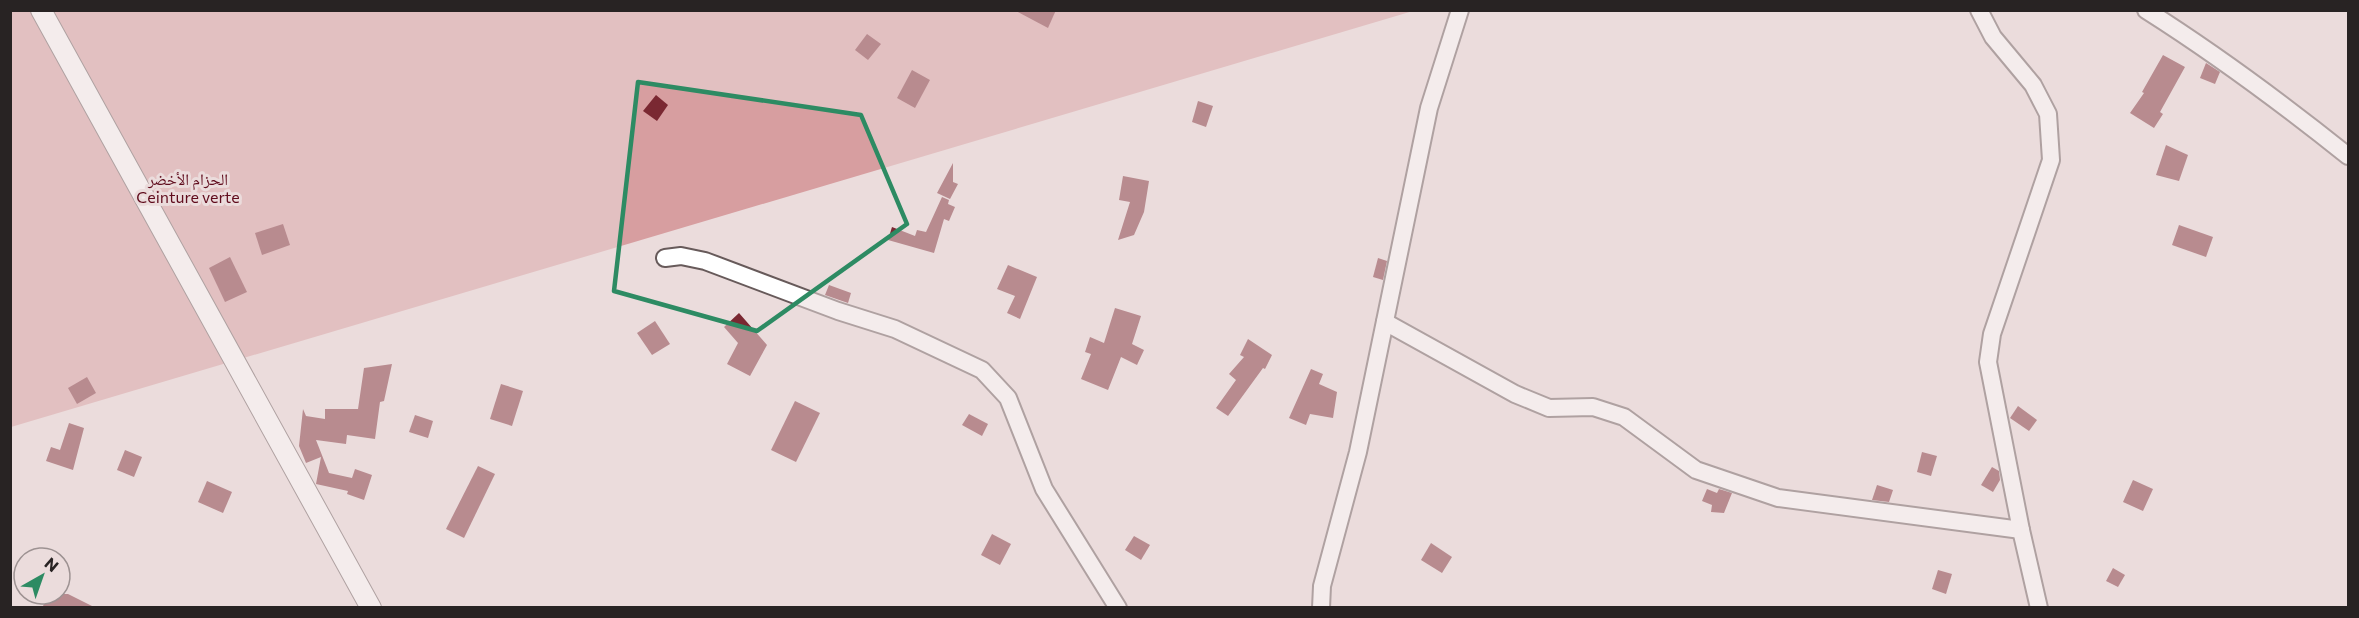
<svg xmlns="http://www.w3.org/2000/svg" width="2359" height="618" font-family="Commissioner,'Noto Naskh Arabic',sans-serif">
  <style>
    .green { fill: #d79ea0 }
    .building { fill: #7a2832 }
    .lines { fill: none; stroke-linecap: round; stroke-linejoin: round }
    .minor-casing { stroke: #675a5a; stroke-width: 20 }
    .tertiary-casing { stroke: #675a5a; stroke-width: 22 }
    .minor { stroke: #fff; stroke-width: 16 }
    .tertiary { stroke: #fff; stroke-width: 20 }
    .marked { fill: none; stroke: #2d8b63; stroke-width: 4.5; stroke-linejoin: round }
    .labels { text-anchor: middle; stroke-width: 6; stroke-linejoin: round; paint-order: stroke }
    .park-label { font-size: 16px; fill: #600c1d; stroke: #ebdcdc }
  </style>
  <rect width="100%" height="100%" fill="#ebdcdc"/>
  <path class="green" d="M11,11H1413L11,427Z"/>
  <g class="building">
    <path d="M1014,10H1056L1048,28Z"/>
    <path d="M867,34L881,44L868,60L855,50Z"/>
    <path d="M2163,55L2185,67L2160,112L2163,114L2154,128L2130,113L2144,93L2142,92Z"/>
    <path d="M2206,63L2220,72L2215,84L2200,78Z"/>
    <path d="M912,70L930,80L915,108L897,98Z"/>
    <path d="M656,95L668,105L657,121L643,111Z"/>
    <path d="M1198,101L1213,106L1206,127L1192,122Z"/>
    <path d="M2166,145L2188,155L2179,181L2156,175Z"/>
    <path d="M953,163V182L958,184L950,199L937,193Z"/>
    <path d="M1123,176L1149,181L1144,212L1134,235L1118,240L1130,202L1119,200Z"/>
    <path d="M942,197L949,200L948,204L955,207L949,221L944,219L934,253L888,240L892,227L915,236L917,230L926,232Z"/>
    <path d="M283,224L290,245L262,255L255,233Z"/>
    <path d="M2179,225L2213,237L2206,257L2172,245Z"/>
    <path d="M230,257L247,292L225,302L209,268Z"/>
    <path d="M1378,258L1387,261L1383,280L1373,277Z"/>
    <path d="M1008,265L1037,277L1020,319L1007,313L1015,296L997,289Z"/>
    <path d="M829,285L851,293L848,303L825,295Z"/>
    <path d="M1115,308L1141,316L1132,344L1144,350L1137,365L1121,357L1108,390L1081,379L1091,354L1085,352L1090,337L1104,343Z"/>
    <path d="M739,313L767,345L750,376L727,364L738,343L724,327Z"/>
    <path d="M655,321L670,344L652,355L637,333Z"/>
    <path d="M1248,339L1272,355L1265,369L1263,368L1228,416L1216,408L1236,380L1229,374L1244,357L1240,355Z"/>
    <path d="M392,364L384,401L380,402L375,439L347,435L346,444L316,440L329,473L352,478L355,469L372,475L364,500L347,494L348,491L316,484L321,457L306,463L299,446L303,409L306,416L325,419V409H358L364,368Z"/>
    <path d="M1311,369L1323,374L1319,384L1337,392L1333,418L1310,414L1306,425L1289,418Z"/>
    <path d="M87,377L96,393L77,404L68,388Z"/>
    <path d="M501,384L523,391L512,426L490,419Z"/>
    <path d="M795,401L820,413L796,462L771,450Z"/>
    <path d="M2018,406L2037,420L2029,431L2010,418Z"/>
    <path d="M969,414L988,424L982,436L962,425Z"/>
    <path d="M415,415L433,421L428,438L409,432Z"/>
    <path d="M69,423L84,428L73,470L46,461L51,447L60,450Z"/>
    <path d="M125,450L142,457L134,477L117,470Z"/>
    <path d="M1922,452L1937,456L1931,476L1917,472Z"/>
    <path d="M478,466L495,474L464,538L446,529Z"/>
    <path d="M1992,467L1999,471L2000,480L1993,492L1981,485Z"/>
    <path d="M2133,480L2153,489L2143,511L2123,502Z"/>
    <path d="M207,481L232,492L223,513L198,502Z"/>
    <path d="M1877,485L1893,490L1889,502L1872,500Z"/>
    <path d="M1707,489L1717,493L1719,489L1732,493L1724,513L1711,512L1712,505L1702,501Z"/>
    <path d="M992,534L1011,544L1000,565L981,555Z"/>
    <path d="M1134,536L1150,545L1141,560L1125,550Z"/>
    <path d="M1431,543L1452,557L1442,573L1421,560Z"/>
    <path d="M2113,568L2125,575L2118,587L2106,581Z"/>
    <path d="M1938,570L1952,574L1946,594L1932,589Z"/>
    <path d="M49,594H68L96,608H42Z"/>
  </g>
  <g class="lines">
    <defs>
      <g id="minor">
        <path d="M1979,10L1993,37L2033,85L2048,114L2051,160L1992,334L1988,362L2021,530L2039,608"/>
        <path d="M2146,10C2217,55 2283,104 2348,156"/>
        <path d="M665,258L681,256L705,261L838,311L895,329L982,370L1008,398L1044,489L1118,608"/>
        <path d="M1385,322L1515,394L1549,408L1593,407L1624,417L1696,470L1778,498L2021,530"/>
        <path d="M1321,608L1322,586L1358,452L1429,108L1460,10"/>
      </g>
      <path id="tertiary" d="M41,10L371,608"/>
    </defs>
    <use href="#minor" class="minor-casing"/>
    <use href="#tertiary" class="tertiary-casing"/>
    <use href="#minor" class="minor"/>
    <use href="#tertiary" class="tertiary"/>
  </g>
  <path d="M0 0H2359V618H0ZM638,82L861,115L907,224L757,331L614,291Z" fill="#ebdcdc" fill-opacity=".55" fill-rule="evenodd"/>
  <path class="marked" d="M638,82L861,115L907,224L757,331L614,291Z"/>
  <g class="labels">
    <g class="park-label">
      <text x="188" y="185">الحزام الأخضر<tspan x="188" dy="18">Ceinture verte</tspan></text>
    </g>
  </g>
  <rect width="2359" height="618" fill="none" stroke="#282323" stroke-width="24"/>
  <g transform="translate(42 576) rotate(40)"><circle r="28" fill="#ebdcdc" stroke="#9d9292" stroke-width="1.5"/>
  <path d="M0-4.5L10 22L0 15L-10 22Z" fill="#2d8b63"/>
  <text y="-9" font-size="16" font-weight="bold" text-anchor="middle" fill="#282323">N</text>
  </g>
</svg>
